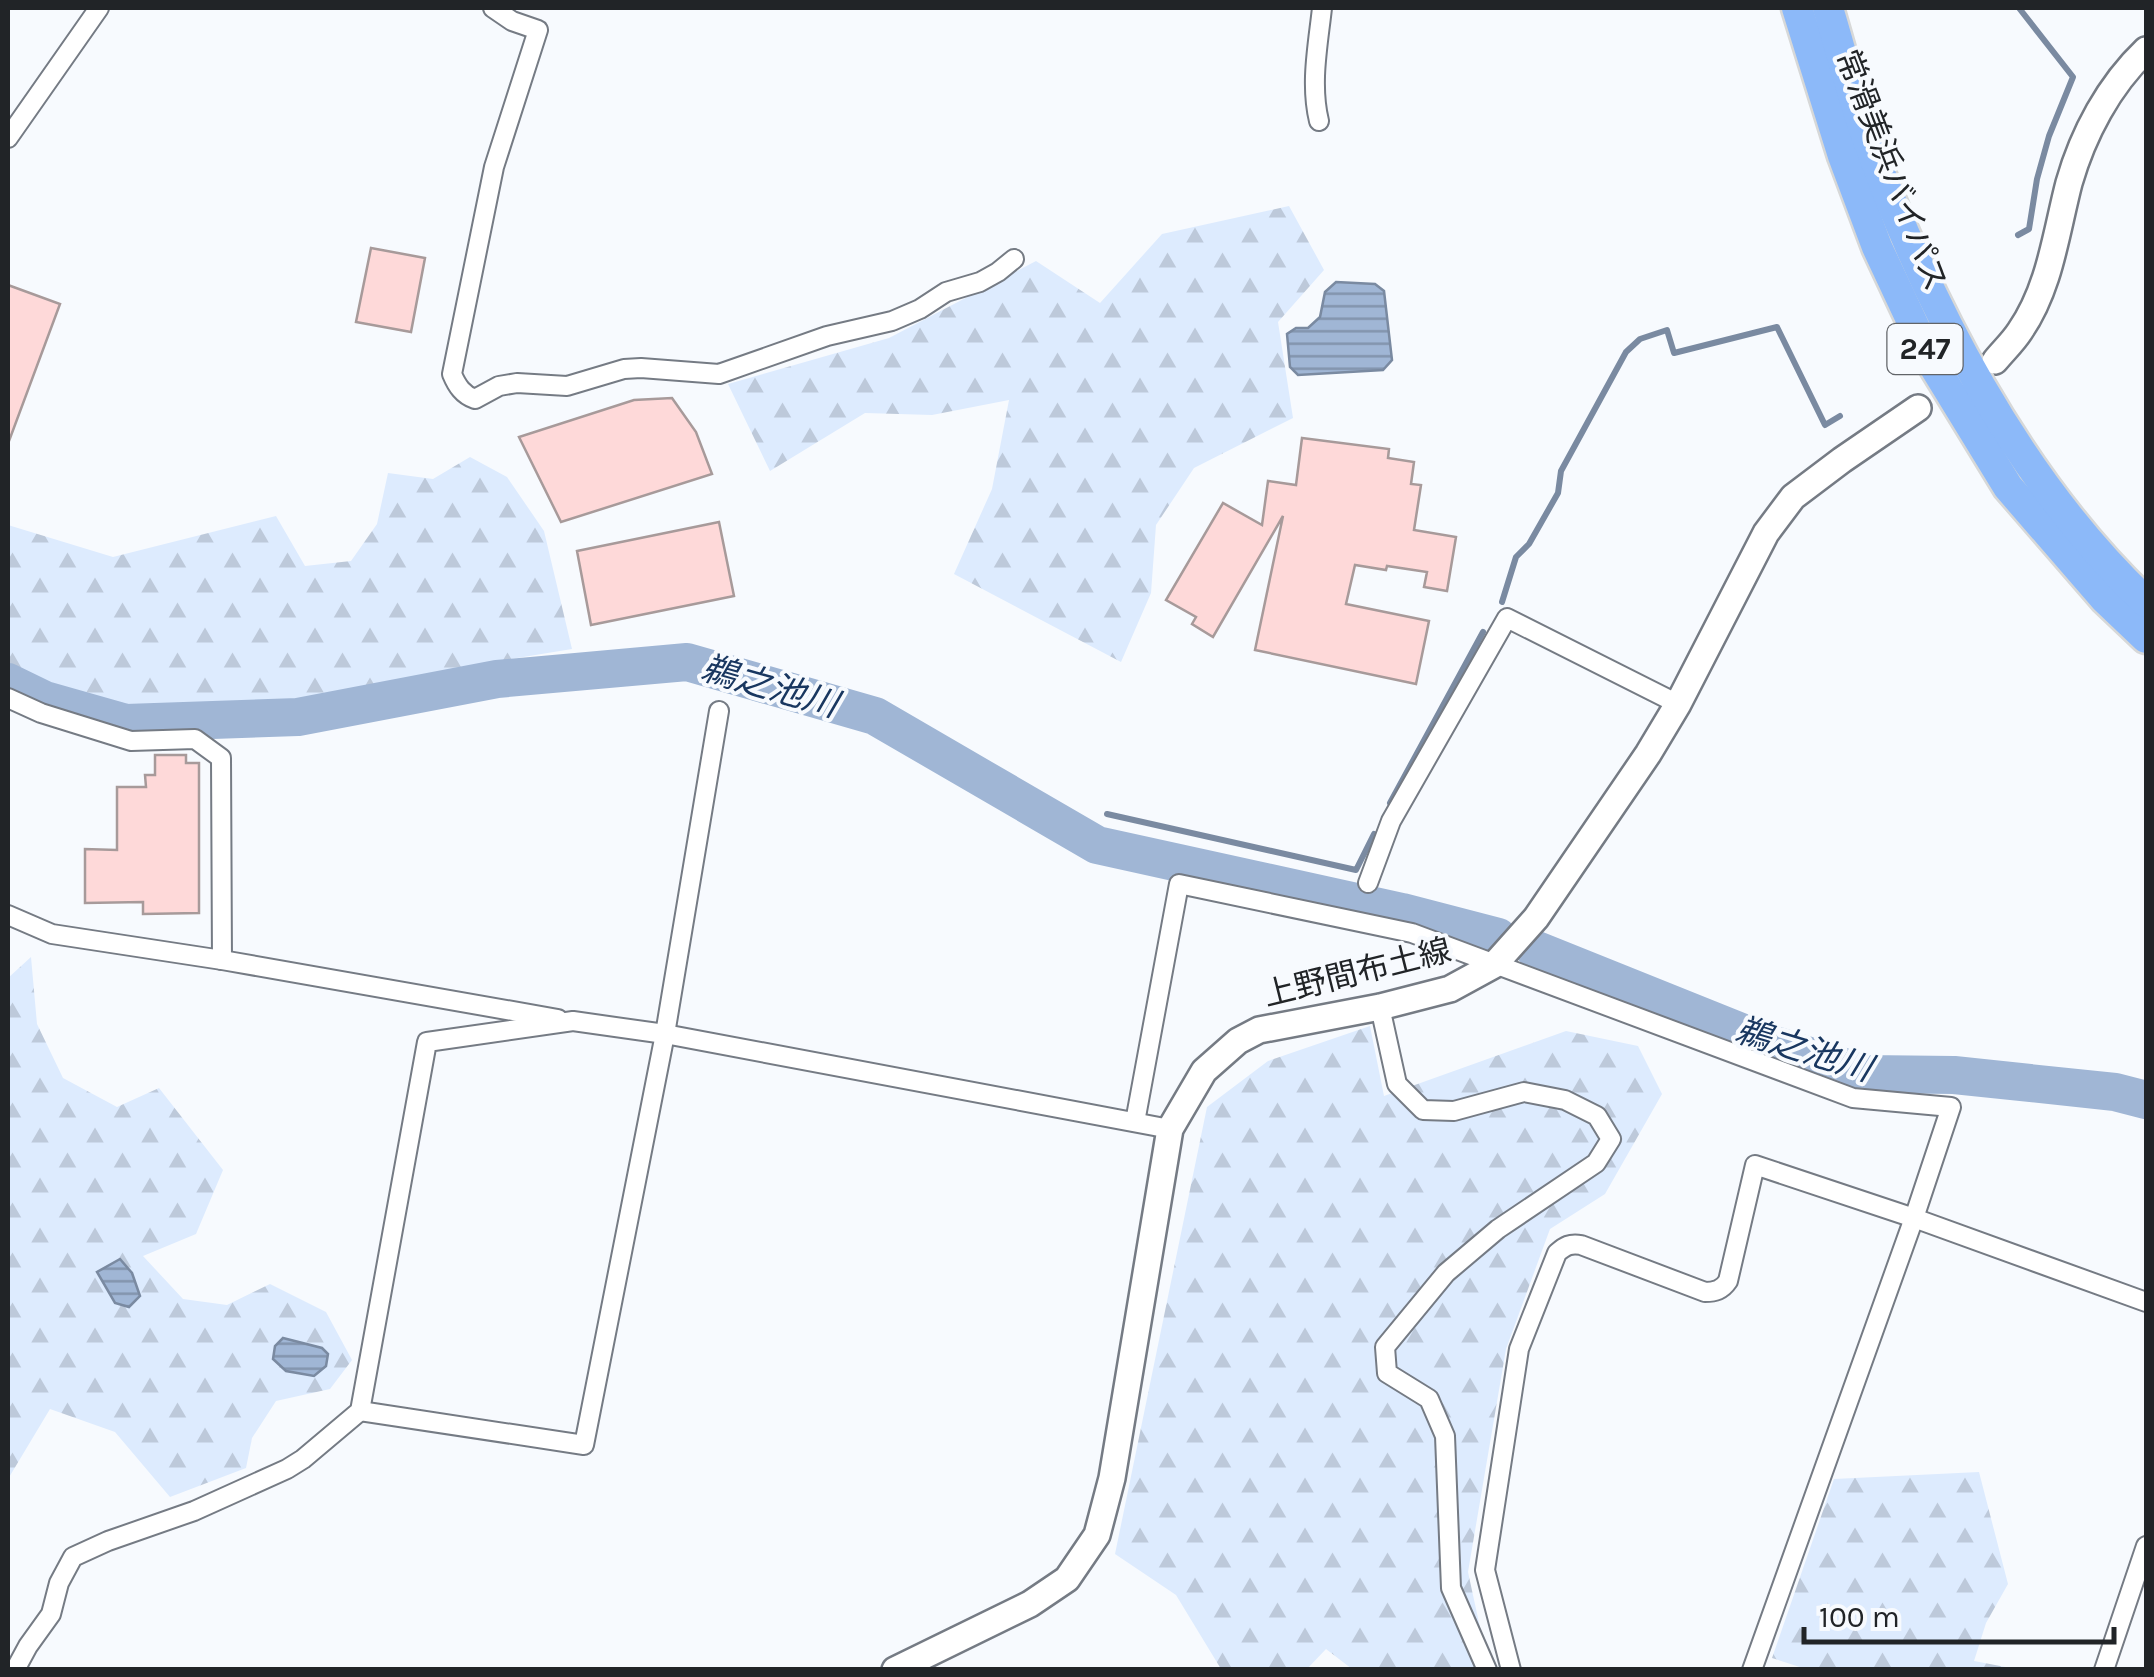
<svg xmlns="http://www.w3.org/2000/svg" width="2154" height="1677" font-family="Karla,'Noto Sans JP',sans-serif">
  <style>
    .forest { fill: url(#forest-firs) }
    .water { fill: url(#water-rules); stroke: #7a8aa1; stroke-width: 2.5 }
    .lines { fill: none; stroke-linecap: round; stroke-linejoin: round }
    .stream { stroke: #7a8aa1; stroke-width: 6 }
    .river { stroke: #a0b6d5; stroke-width: 38 }
    .building { fill: #fed9d9; stroke: #a79a9a; stroke-width: 2.5 }
    .street-casing { stroke: #757b84; stroke-width: 22 }
    .secondary-casing { stroke: #757b84; stroke-width: 30 }
    .highway-casing { stroke: #d7d8d8; stroke-width: 35 }
    .street { stroke: #fff; stroke-width: 18 }
    .secondary { stroke: #fff; stroke-width: 25 }
    .highway { stroke: #8cb9f9; stroke-width: 30 }
    .labels { text-anchor: middle; stroke-width: 8; stroke-linejoin: round; paint-order: stroke }
    .shield { fill: #f7fafe; stroke: #616468; stroke-width: 2.5 }
    .shield-label { font-size: 30px; font-weight: bold; fill: #212427 }
    .street-label { font-size: 32px; fill: #212427; stroke: #f7fafe }
    .water-label { font-size: 35px; font-style: italic; fill: #193760; stroke: #f7fafe }
  </style>
  <defs>
    <pattern id="forest-firs" width="22" height="20" patternUnits="userSpaceOnUse" patternTransform="scale(2.5)"><rect width="22" height="20" fill="#ddebfe"/><path d="M5 1l3.5 6h-7zM16 11l3.5 6h-7z" fill="#bdc9da"/></pattern>
    <pattern id="water-rules" width="6" height="5" patternUnits="userSpaceOnUse" patternTransform="scale(2.5)"><rect width="6" height="5" fill="#a0b6d5"/><path d="M0 2.5h6" fill="none" stroke="#8294ad"/></pattern>
  </defs>
  <rect width="100%" height="100%" fill="#f7fafe"/>
  <g class="forest">
    <path d="M1289,206L1324,270L1278,322L1293,418L1194,468L1156,525L1151,593L1121,662L954,574L992,489L1009,400L932,415L865,413L770,471L728,384L889,338L1036,261L1100,303L1162,234Z"/>
    <path d="M470,457L507,477L544,531L572,649L481,664L298,707L211,711H124L46,688L8,669V525L113,557L276,516L305,566L351,561L377,524L388,473L433,479Z"/>
    <path d="M31,957L37,1024L63,1078L117,1107L159,1088L223,1170L196,1234L143,1256L183,1299L227,1305L270,1284L326,1312L352,1360L330,1389L276,1401L252,1438L246,1468L170,1497L115,1432L50,1409L8,1479V978Z"/>
    <path d="M1370,1026L1384,1096L1566,1031L1638,1046L1662,1094L1605,1194L1550,1229L1506,1349L1468,1572L1489,1669H1352L1326,1649L1307,1669H1221L1176,1595L1115,1554L1207,1107L1268,1061Z"/>
    <path d="M1979,1472L2008,1584L1986,1623L1974,1661L2016,1669L1809,1670L1772,1658L1834,1479Z"/>
  </g>
  <g class="water">
    <path d="M1336,282L1375,284L1384,291L1392,360L1383,370L1298,375L1290,367L1287,334L1296,328H1308L1320,317L1325,292Z"/>
    <path d="M120,1259L132,1273L140,1296L129,1307L115,1303L97,1272Z"/>
    <path d="M283,1338L322,1348L328,1354L326,1366L314,1376L286,1371L273,1359L275,1346Z"/>
  </g>
  <g class="lines">
    <g class="stream">
      <path d="M2018,235L2029,229L2037,179L2049,136L2073,77L2019,8"/>
      <path d="M1502,602L1516,557L1529,544L1558,493L1561,471L1626,352L1640,339L1667,330L1674,353L1777,327L1825,425L1840,416"/>
      <path d="M1390,803L1483,632"/>
      <path d="M1107,814L1356,870L1374,834"/>
    </g>
    <g class="river">
      <path d="M8,682L45,700L126,723L298,717L497,679L687,662L875,716L1097,845L1402,912L1498,937"/>
      <path d="M1534,949L1766,1042L1866,1074L1954,1075L2115,1092L2146,1100"/>
    </g>
  </g>
  <g class="building">
    <path d="M371,248L425,258L411,332L356,322Z"/>
    <path d="M8,285L60,304L9,441H8Z"/>
    <path d="M672,398L696,432L712,474L561,522L519,437L634,400Z"/>
    <path d="M1302,438L1389,449L1388,458L1414,462L1411,484L1421,485L1414,530L1456,537L1447,591L1424,587L1427,572L1387,566L1386,570L1355,565L1346,604L1429,621L1416,684L1255,650L1283,516L1213,637L1192,624L1196,617L1166,600L1223,503L1262,525L1268,481L1296,485Z"/>
    <path d="M719,522L734,596L591,625L577,551Z"/>
    <path d="M155,755H186V763H199V913L143,914V902L85,903V849L117,850V787H146L145,775H155Z"/>
  </g>
  <g class="lines">
    <defs>
      <g id="street">
        <path d="M493,8L512,21L538,30L494,167L452,374C457,386 463,395 475,399L499,386L517,383L567,386L624,369L641,368L719,374L827,336L892,321L920,309L946,292L980,282L998,272L1014,259"/>
        <path d="M1319,121C1310,84 1318,45 1322,8"/>
        <path d="M8,138L99,8"/>
        <path d="M8,698L41,713L131,741L195,739L221,758L222,960"/>
        <path d="M1368,883L1391,821L1507,618L1678,704"/>
        <path d="M8,915L52,934L222,960L558,1019"/>
        <path d="M1380,1007L1397,1084L1423,1110L1454,1111L1524,1092L1565,1100L1597,1116L1611,1139L1596,1163L1498,1229L1446,1273L1385,1347L1387,1373L1429,1399L1445,1436L1451,1588L1487,1670"/>
        <path d="M1135,1122L1179,884L1412,933L1853,1098L1951,1107L1914,1218L1752,1670"/>
        <path d="M360,1411L584,1445L665,1034L719,711"/>
        <path d="M15,1670L28,1646L51,1614L59,1583L73,1557L108,1541L194,1511L287,1469L303,1459L360,1411L427,1042L573,1021L665,1034L1170,1129"/>
        <path d="M1511,1670L1485,1570L1519,1349L1557,1253C1565,1246 1570,1243 1581,1245L1705,1292C1715,1292 1722,1290 1728,1281L1755,1165L1914,1218L2146,1302"/>
        <path d="M2104,1670L2146,1546"/>
      </g>
      <g id="secondary">
        <path d="M1995,361C2003,351 2013,342 2020,331C2050,288 2056,233 2069,183C2083,134 2109,85 2146,50"/>
        <path d="M895,1670L1030,1604L1067,1579L1097,1535L1112,1478L1170,1129L1204,1071L1238,1041L1259,1030L1380,1007L1450,989L1494,965L1536,918L1648,754L1678,704L1766,533L1793,497L1842,460L1918,408"/>
      </g>
      <g id="highway">
        <path d="M1797,8L1843,156L1877,247L1929,358L2008,487L2105,599L2146,638"/>
        <path d="M1828,8C1841,51 1852,96 1867,138C1926,303 2018,481 2146,602"/>
      </g>
    </defs>
    <use href="#street" class="street-casing"/>
    <use href="#secondary" class="secondary-casing"/>
    <use href="#highway" class="highway-casing"/>
    <use href="#street" class="street"/>
    <use href="#secondary" class="secondary"/>
    <use href="#highway" class="highway"/>
  </g>
  <g class="labels">
    <rect class="shield" x="1887.5" y="324" width="75" height="50" rx="8"/>
    <g class="shield-label">
      <text x="1925" y="359">247</text>
    </g>
    <g class="street-label">
      <text transform="translate(1892 170) rotate(69)" y="11">常滑美浜バイパス</text>
      <text transform="translate(1357 972) rotate(-14)" y="11">上野間布土線</text>
    </g>
    <g class="water-label">
      <text transform="translate(770 686) rotate(16)" y="12">鵜之池川</text>
      <text transform="translate(1804 1049) rotate(17)" y="12">鵜之池川</text>
    </g>
  </g>
  <rect width="2154" height="1677" fill="none" stroke="#212427" stroke-width="20"/>
  <path d="M1804 1627v15h310v-15" fill="none" stroke="#212427" stroke-width="5"/>
  <text x="1819" y="1627" font-size="30" fill="#212427" stroke="#f7fafe" stroke-width="8" paint-order="stroke">100 m</text>
</svg>
